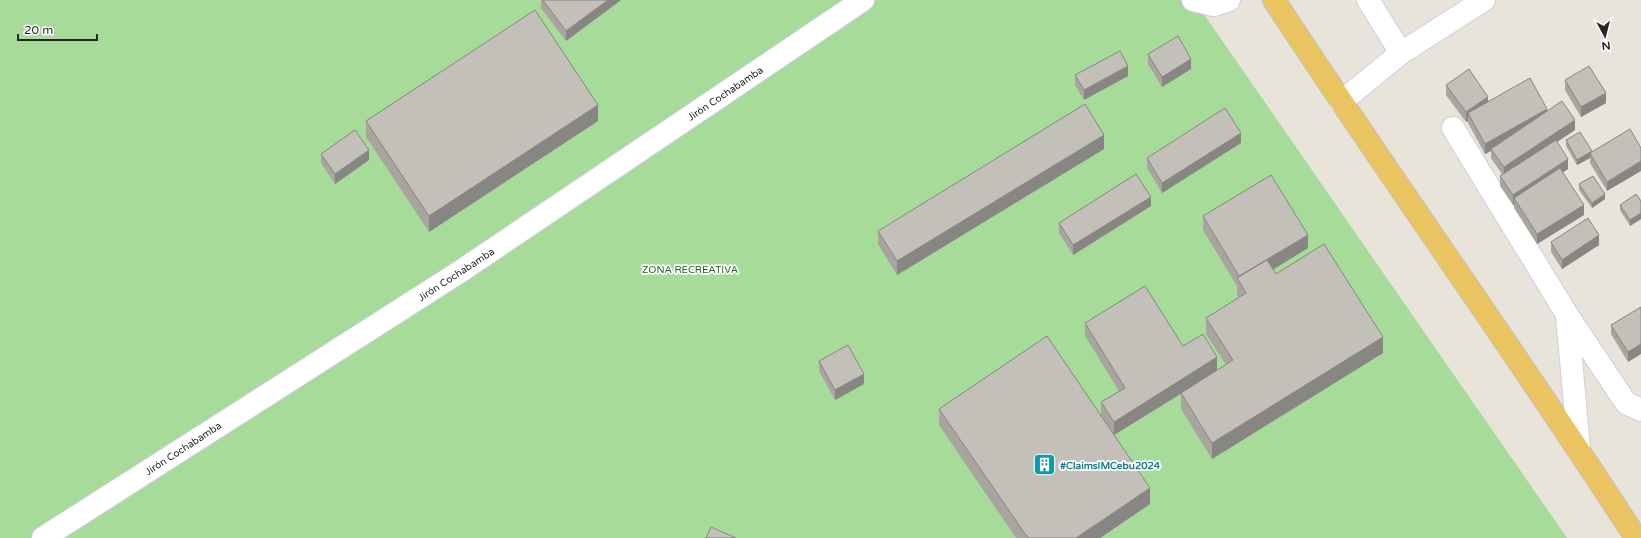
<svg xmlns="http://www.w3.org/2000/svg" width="1641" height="538" font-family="'Varela Round',sans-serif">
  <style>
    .green { fill: #a6db99 }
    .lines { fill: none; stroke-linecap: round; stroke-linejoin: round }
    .minor-casing { stroke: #cecfdf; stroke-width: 24 }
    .trunk-casing { stroke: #c3c3c3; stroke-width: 24 }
    .minor { stroke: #fff; stroke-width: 22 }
    .trunk { stroke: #e9c460; stroke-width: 22 }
    .wall { fill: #a8a59f }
    .shaded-wall { fill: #888682 }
    .building { fill: #c3c0b9; stroke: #888682 }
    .labels { text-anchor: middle; stroke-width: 3.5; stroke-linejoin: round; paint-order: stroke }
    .street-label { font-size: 10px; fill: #272727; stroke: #fff }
    .park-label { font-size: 10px; fill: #235b1f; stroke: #fff }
    .culture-label { font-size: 10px; font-weight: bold; fill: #0d838f; stroke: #fff; text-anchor: start }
  </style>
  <rect width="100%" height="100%" fill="#e8e4d9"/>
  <path class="green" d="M0,0H1194L1567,538H0Z"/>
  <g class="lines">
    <defs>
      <g id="minor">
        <path d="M1193,0L1214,5L1229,0"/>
        <path d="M1368,0L1401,53"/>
        <path d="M1341,102L1401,53L1484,0"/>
        <path d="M1453,128L1566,313L1626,403L1641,410"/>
        <path d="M1567,316L1579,448"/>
        <path d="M43,538L461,271L863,0"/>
      </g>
      <path id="trunk" d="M1274,0C1392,181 1519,356 1636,538"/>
    </defs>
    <use href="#minor" class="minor-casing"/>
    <use href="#trunk" class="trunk-casing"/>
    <use href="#minor" class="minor"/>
    <use href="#trunk" class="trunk"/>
  </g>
  <g class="wall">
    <path d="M541,0H621L566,41L541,8Z"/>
    <path d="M1148,54L1191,69L1162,87L1148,64Z"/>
    <path d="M1075,75L1128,76L1084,100L1075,85Z"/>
    <path d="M1565,80L1606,103L1581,117L1565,90Z"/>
    <path d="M1446,85L1488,102L1547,111L1575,130L1557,142L1568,169L1563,172L1584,215L1537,244L1514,208V204L1513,205L1500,186V176L1502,174L1491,158V151L1485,154L1468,123V121L1466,122L1446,95Z"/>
    <path d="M366,121H598L429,232L366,137Z"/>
    <path d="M1630,129L1607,191L1590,163V158L1577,165L1566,146V140L1592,152Z"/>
    <path d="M1241,143L1162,193L1147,168V158Z"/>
    <path d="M1104,149L897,275L878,244V231Z"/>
    <path d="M321,154L369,160L335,184L321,163Z"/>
    <path d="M1579,184L1605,199L1592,208L1579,190Z"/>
    <path d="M1641,201V219L1630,226L1620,210V205Z"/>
    <path d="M1151,206L1073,255L1059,233V223Z"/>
    <path d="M1203,216L1308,248L1273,269L1276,274L1383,353L1212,459L1181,409V394L1114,435L1150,504L1100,538H1016L939,425V409L1101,416V402L1119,391L1085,336V323L1183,346L1217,370L1226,365L1206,334V318L1239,298L1237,294V286L1203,230Z"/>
    <path d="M1551,242L1599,245L1562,269L1551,252Z"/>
    <path d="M1641,307L1628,362L1611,334V325Z"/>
    <path d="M819,361L864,384L835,400L819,371Z"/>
  </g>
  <g class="shaded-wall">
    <path d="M608,0H621L566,41V31Z"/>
    <path d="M1191,59V69L1162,87V77Z"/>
    <path d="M1128,66V76L1084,100V90Z"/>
    <path d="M1606,93V103L1581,117V107Z"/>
    <path d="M1488,97V107L1468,113V121L1466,122V112Z"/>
    <path d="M598,105V121L429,232V216Z"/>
    <path d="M1547,109V119L1491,149V151L1485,154V144Z"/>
    <path d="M1575,120V130L1504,177V167Z"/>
    <path d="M1241,133V143L1162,193V183Z"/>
    <path d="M1104,135V149L897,275V261Z"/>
    <path d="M369,150V160L335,184V174Z"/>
    <path d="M1592,151L1590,153V158L1577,165V160Z"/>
    <path d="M1568,159V169L1517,202L1514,198V204L1513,205V195Z"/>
    <path d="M1641,161V171L1607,191V182Z"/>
    <path d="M1605,194V199L1592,208V203Z"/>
    <path d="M1151,197V206L1073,255V245Z"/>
    <path d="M1584,205V215L1537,244V234Z"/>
    <path d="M1641,213V219L1630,226V220Z"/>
    <path d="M1308,235V248L1243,288L1239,276Z"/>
    <path d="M1599,235V245L1562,269V260Z"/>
    <path d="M1383,337V353L1212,459V443Z"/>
    <path d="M1641,344V354L1628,362V352Z"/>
    <path d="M1217,357V371L1114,435V422Z"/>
    <path d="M864,374V384L835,400V390Z"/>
    <path d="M1150,488V504L1100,538H1076Z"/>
  </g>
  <g class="building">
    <path d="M543,0H608L566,31Z"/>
    <path d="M535,10L598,105L429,216L366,121Z"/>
    <path d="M1178,36L1191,59L1162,77L1148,54Z"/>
    <path d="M1120,51L1128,66L1084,90L1075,75Z"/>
    <path d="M1589,66L1606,93L1581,107L1565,80Z"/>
    <path d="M1469,69L1488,97L1466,112L1446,85Z"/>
    <path d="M1530,78L1547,109L1485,144L1468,113Z"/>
    <path d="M1562,101L1575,120L1504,167L1491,149Z"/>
    <path d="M1085,104L1104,135L897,261L878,231Z"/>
    <path d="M1225,108L1241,133L1162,183L1147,158Z"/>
    <path d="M1630,129L1641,148V161L1607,182L1590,153Z"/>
    <path d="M355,130L369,150L335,174L321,154Z"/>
    <path d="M1580,132L1592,151L1577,160L1566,140Z"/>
    <path d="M1556,140L1568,159L1513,195L1500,176Z"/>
    <path d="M1560,168L1584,205L1537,234L1514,198Z"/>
    <path d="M1136,174L1151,197L1073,245L1059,223Z"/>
    <path d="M1271,175L1308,235L1239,276L1203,216Z"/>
    <path d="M1593,176L1605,194L1592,203L1579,184Z"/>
    <path d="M1636,194L1641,201V213L1630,220L1620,205Z"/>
    <path d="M1588,218L1599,235L1562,260L1551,242Z"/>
    <path d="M1324,244L1383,337L1212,443L1181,393L1233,360L1206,318L1246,293L1237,278L1267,260L1276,274Z"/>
    <path d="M1145,286L1183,346L1203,334L1217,357L1114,422L1101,402L1125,388L1085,323Z"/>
    <path d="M1641,307V344L1628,352L1611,325Z"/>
    <path d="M1047,336L1150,488L1076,538H1028L939,409Z"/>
    <path d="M848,345L864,374L835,390L819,361Z"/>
    <path d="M711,527L736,538H706Z"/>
  </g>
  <defs>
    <symbol id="building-square" viewBox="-11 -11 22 22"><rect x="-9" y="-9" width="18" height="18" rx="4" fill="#0f9aa8" stroke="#fff"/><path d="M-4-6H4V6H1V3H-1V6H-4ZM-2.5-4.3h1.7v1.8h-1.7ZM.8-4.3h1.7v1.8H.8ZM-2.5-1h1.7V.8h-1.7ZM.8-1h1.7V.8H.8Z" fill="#fff"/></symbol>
  </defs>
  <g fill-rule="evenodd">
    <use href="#building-square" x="1032" y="452" width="25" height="25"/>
  </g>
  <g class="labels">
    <g class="street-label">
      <text transform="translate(725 93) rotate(-34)" y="4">Jirón Cochabamba</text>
      <text transform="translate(456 274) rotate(-33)" y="4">Jirón Cochabamba</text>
      <text transform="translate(183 448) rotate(-33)" y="4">Jirón Cochabamba</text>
    </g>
    <g class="park-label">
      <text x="690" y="273">ZONA RECREATIVA</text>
    </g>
    <g class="culture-label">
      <text x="1060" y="469">#ClaimsIMCebu2024</text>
    </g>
  </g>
  <g transform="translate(1605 36) rotate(173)" stroke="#ffffff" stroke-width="3" paint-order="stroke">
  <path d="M0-3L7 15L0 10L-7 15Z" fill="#272727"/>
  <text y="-6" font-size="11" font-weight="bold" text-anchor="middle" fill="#272727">N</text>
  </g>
  <path d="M18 34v6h79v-6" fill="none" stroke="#272727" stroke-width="2"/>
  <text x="24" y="34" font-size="12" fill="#272727" stroke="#ffffff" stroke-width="3" paint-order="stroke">20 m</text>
</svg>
